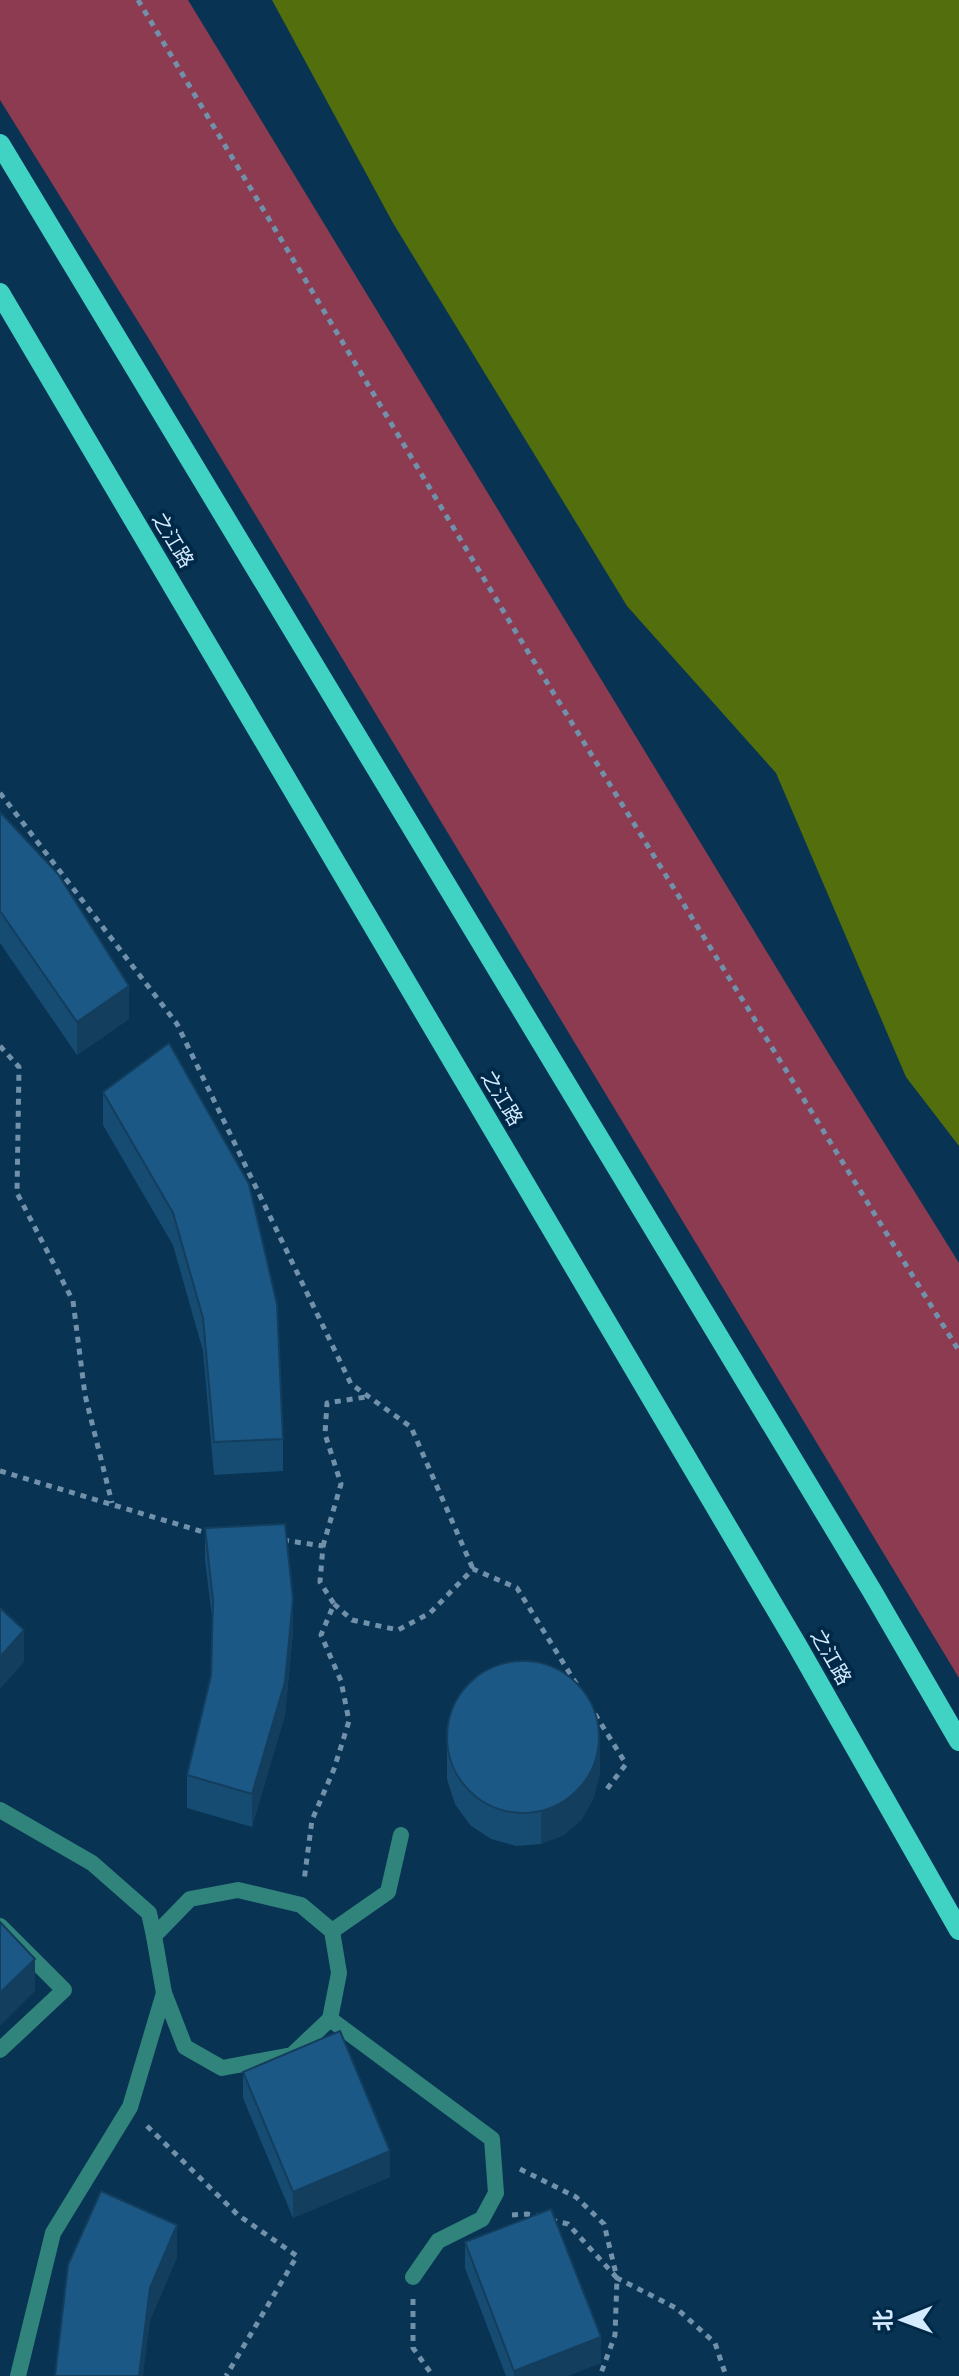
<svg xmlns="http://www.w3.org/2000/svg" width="959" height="2376" font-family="Lato,'Noto Sans SC',sans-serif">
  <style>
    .green { fill: #8d3b51 }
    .water { fill: #536e0d }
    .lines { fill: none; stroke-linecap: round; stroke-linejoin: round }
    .path { stroke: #7191ab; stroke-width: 5; stroke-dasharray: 6 6; stroke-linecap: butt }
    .lane { stroke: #31847b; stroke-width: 16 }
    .primary { stroke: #40d2c3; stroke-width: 20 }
    .wall { fill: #174c72 }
    .shaded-wall { fill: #133e5d }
    .building { fill: #1b5885; stroke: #133e5d; stroke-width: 2 }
    .labels { text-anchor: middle; stroke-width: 8; stroke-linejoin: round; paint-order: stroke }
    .street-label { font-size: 20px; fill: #d4eafe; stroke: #002947 }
  </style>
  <rect width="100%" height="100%" fill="#083353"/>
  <path class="green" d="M0,0H188L832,1059L959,1263V1678L149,339L0,100Z"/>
  <path class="water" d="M272,0H959V1146L906,1077L776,773L627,606L393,223Z"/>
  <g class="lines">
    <g class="path">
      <path d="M138,0L514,629L959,1351"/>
      <path d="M0,793L177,1024L351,1384L411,1427L473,1569"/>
      <path d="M0,1046L19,1067L17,1193L73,1301L85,1395L112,1503"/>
      <path d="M0,1471L210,1534"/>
      <path d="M283,1540L323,1546L320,1582L334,1604L321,1635L341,1681L349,1721L334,1769L312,1820L304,1881"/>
      <path d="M323,1546L341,1484L325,1434L327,1403L366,1397"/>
      <path d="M334,1604L352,1620L398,1630L430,1613L473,1569L517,1588L577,1685"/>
      <path d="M595,1714L626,1764L604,1793"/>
      <path d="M147,2126L238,2215L297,2256L226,2376"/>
      <path d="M520,2169L576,2197L604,2224L617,2278L676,2308L715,2343L726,2376"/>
      <path d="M512,2215L527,2214L537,2216"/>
      <path d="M551,2220L568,2224L617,2278L615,2335L600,2376"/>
      <path d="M413,2299V2348L433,2376"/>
    </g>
    <g class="lane">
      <path d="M0,1810L92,1863L149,1913L154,1936"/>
      <path d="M238,1890L301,1905L332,1931L339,1973L330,2019L292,2055L222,2068L185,2047L164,1993L154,1936L190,1899Z"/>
      <path d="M0,1926L64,1990L0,2050"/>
      <path d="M332,1931L388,1892L401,1835"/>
      <path d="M330,2019L492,2139L496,2193L482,2219L438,2241L413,2277"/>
      <path d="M18,2376L53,2233L130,2107L164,1993"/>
    </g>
    <g class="primary">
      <path d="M0,144L872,1591L959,1741"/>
      <path d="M0,293L797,1645L959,1930"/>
    </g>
  </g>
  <g class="wall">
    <path d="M0,812L129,1019L77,1055L0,943Z"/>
    <path d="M169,1043L283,1439V1471L214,1475L203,1351L173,1245L103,1125V1092Z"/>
    <path d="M205,1528L293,1632L285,1715L252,1827L187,1808V1775L211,1676L213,1625L205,1560Z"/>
    <path d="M447,1747L600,1773L594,1797L582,1819L564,1835L541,1844L516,1846L491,1839L470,1825L455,1804L447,1779Z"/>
    <path d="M243,2072L390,2177L293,2218L243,2098Z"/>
    <path d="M465,2242L601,2363L567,2376H506L465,2268Z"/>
  </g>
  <g class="shaded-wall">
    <path d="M129,986V1019L77,1055V1022Z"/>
    <path d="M293,1599V1632L285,1715L252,1827V1794Z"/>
    <path d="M24,1630V1662L0,1689V1657Z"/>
    <path d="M600,1740V1773L594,1797L582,1819L564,1835L541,1844V1812Z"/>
    <path d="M35,1959V1991L0,2026V1993Z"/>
    <path d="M390,2151V2177L293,2218V2192Z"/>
    <path d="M177,2225V2258L150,2321L143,2376H139L150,2288Z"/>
    <path d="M601,2337V2363L567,2376H514V2371Z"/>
  </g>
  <g class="building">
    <path d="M0,812L58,874L129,986L77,1022L0,911Z"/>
    <path d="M169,1043L249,1184L277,1304L283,1439L214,1442L203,1318L173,1213L103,1092Z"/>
    <path d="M285,1524L293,1599L285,1682L252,1794L187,1775L211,1676L213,1601L205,1528Z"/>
    <path d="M0,1608L24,1630L0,1657Z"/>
    <circle cx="523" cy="1737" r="76"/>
    <path d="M0,1922L35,1959L0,1993Z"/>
    <path d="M340,2031L390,2151L293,2192L243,2072Z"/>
    <path d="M101,2191L177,2225L150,2288L139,2376H55L68,2265Z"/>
    <path d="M551,2209L601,2337L514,2371L465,2242Z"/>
  </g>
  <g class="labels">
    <g class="street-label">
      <text transform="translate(173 540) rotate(59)" y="7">之江路</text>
      <text transform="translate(502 1098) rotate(59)" y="7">之江路</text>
      <text transform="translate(831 1657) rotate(60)" y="7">之江路</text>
    </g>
  </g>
  <g transform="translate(903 2320) rotate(269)" stroke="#002947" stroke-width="6" paint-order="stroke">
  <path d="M0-6L14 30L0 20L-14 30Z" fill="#d4eafe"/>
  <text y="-12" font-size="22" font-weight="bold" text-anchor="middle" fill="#d4eafe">北</text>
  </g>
</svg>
